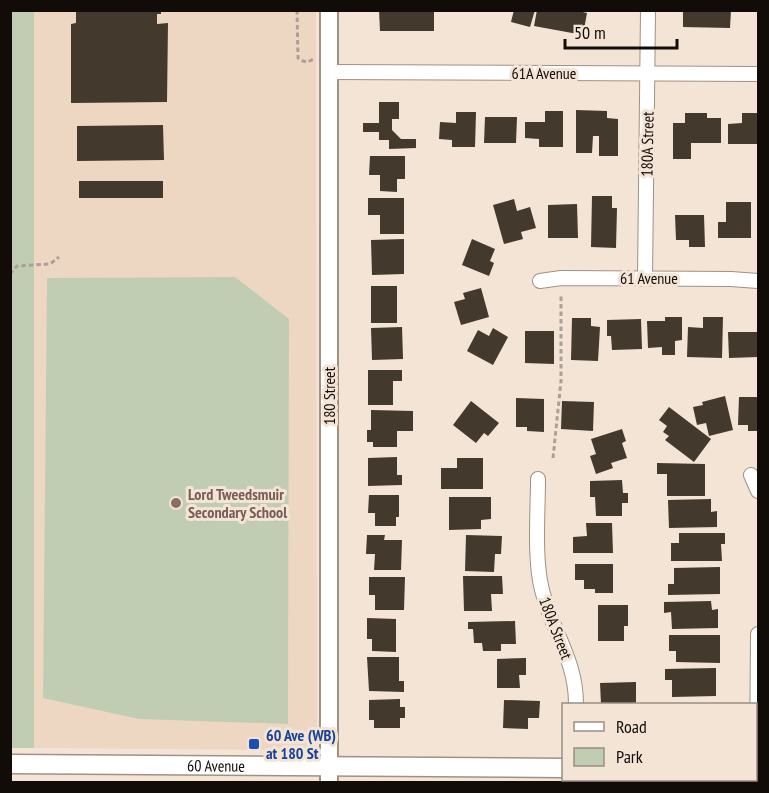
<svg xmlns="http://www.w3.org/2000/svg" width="769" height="793" font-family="'PT Sans Narrow',sans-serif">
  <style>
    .built { fill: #edd7c3 }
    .green { fill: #c1cdb3 }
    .building { fill: #43392c }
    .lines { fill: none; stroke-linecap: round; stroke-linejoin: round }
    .minor-casing { stroke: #9f9183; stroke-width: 16 }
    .tertiary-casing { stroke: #9f9183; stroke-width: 20 }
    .secondary-casing { stroke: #9f9183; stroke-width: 21 }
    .path { stroke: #ac9f95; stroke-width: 3; stroke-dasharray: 4.5 3; stroke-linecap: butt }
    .minor { stroke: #fff; stroke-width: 14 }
    .tertiary { stroke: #fff; stroke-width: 16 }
    .secondary { stroke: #fff; stroke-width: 18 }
    .education-dot { fill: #8d6e63; stroke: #f4e4d6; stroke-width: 2 }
    .transit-dot { fill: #1a4fb4; stroke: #f4e4d6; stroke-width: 2 }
    .labels { text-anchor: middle; stroke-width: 6; stroke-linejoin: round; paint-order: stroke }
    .street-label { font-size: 16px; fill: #110c08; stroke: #f4e4d6 }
    .education-label { font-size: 16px; font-weight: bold; fill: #785e54; stroke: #f4e4d6; text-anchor: start }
    .transit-label { font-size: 16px; font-weight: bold; fill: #164399; stroke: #f4e4d6; text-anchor: start }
  </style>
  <rect width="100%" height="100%" fill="#f4e4d6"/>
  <path class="built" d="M34,11H316L317,730L313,742L304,749L298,750L34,748Z"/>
  <g class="green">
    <path d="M34,10V748H11L10,11Z"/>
    <path d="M235,277L289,319L288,724L139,719L43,698L47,278Z"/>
  </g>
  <g class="building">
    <path d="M76,10H161V14H157V24L168,23L167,102L71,103V24L76,23Z"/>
    <path d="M379,10H434V31H380Z"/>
    <path d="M514,10H535L530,27L511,22Z"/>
    <path d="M537,10H574L587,13L583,35L534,26Z"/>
    <path d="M683,10H731L730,28L683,27Z"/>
    <path d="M379,102H399V119H392V130L401,139H416V148L389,149V140H379V132H363V123H379Z"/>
    <path d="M576,110L607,111V118L618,119V156H599V136H593L592,153H576Z"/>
    <path d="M545,111H563V147H539V139L525,138V122H545Z"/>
    <path d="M456,112H476L475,147H452V140L439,139L440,122L456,123Z"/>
    <path d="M685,113H707V118H721V143H691V159H673V123H685Z"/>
    <path d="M742,113H757L758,144H728V124L742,123Z"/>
    <path d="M485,117H517L516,143H484Z"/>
    <path d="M163,125L164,160L77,161V126Z"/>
    <path d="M370,156H405V179H397V192L380,191V175H369Z"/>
    <rect x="79" y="181" width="84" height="17"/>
    <path d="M592,196H612V208H617L616,248L591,247Z"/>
    <path d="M368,198H404V234H380V215H368Z"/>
    <path d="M514,199L517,211L530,207L536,228L521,232L523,239L504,244L493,205Z"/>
    <path d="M726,202H751V238H718V222H726Z"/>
    <path d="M577,204L578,238H548V205Z"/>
    <path d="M675,215H704L705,247H689V240H676Z"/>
    <path d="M404,239V274L372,275L371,240Z"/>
    <path d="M472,239L495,249L490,261L494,263L489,276L462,265Z"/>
    <rect x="371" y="286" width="26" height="37"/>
    <path d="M481,288L489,317L461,325L454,302L465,299L463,293Z"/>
    <path d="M665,317H682V340L675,341V355H662V347L648,348L647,321H665Z"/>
    <path d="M703,317H723L722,358L687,357L688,327L703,328Z"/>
    <path d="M572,318H591V326L600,327L598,361L571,360Z"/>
    <path d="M641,319L642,349L612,350L611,336H607V320Z"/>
    <path d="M402,327L403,359L372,360L371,328Z"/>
    <path d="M493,328L508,337L493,365L467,351L478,330L489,336Z"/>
    <path d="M525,331H554V364L525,363Z"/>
    <path d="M728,332H758V357L729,358Z"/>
    <path d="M368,370H402V381H393V405H368Z"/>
    <path d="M725,396L733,430L709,436L706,423L697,425L693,407L703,405L702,402Z"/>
    <path d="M739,397H758V431H748V425H738Z"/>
    <path d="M516,398L544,399V432L527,431V427H516Z"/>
    <path d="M471,401L499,423L488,436L484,433L476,443L453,425Z"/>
    <path d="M562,401L594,402L593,431L561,429Z"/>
    <path d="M669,407L711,439L694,462L665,440L669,436L663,432L667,426L659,420Z"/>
    <path d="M371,410L413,411V431H397V447H373V442H367V430H371Z"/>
    <path d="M622,429L626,441L622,443L627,458L611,463L613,468L596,474L590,456L596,454L591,439Z"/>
    <path d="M397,457V475H402V485L368,486V458Z"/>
    <path d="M457,458H483V489H441V468H457Z"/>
    <path d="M657,463L705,464V496H667V474H657Z"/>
    <path d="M622,480L623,493H628V503H622V516H596L595,497H590V481Z"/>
    <path d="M369,495H399V517H396V526H375V513H368Z"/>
    <path d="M449,497H491V519L481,520V529L449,530Z"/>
    <path d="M711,499V512L717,511V527L669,528L668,500Z"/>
    <path d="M586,523H612L613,553H573V537L587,536Z"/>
    <path d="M679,533H725V544H721L722,561H671V543H679Z"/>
    <path d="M367,535H385L384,540H402L401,570H374L375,554H366Z"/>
    <path d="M466,535L502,536L501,554H495L494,572L465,571Z"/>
    <path d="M575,564H613V593H595V589H584V580H575Z"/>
    <path d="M720,567V594L668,595V584H674V568Z"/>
    <path d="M463,576H502L503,594H491L492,611H464Z"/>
    <path d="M369,577H405L404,610H375V595H369Z"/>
    <path d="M711,601L712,610L718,609V628L672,629L671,612L664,613V602Z"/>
    <path d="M598,605H628V626H624V641H598Z"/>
    <path d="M367,618L396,619V652L372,651V639H367Z"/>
    <path d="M515,621L516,644H501V651H483L482,643H474L473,629H468V622Z"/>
    <path d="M669,635H720V663L676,662V651H669Z"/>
    <path d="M367,657H399V681H404V692L369,691Z"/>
    <path d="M526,658V675H519L520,688H497V659Z"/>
    <path d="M716,668V696L672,697V680H665V669Z"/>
    <path d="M636,682V704H601L600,683Z"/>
    <path d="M400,699V707H405V718H400V728H374V720H369V700Z"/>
    <path d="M504,700L540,701L539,718H528V729L503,728Z"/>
  </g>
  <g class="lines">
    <defs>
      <g id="minor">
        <path d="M329,72L758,74"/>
        <path d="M645,278L648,10"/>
        <path d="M540,281L561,278L731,279L758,281"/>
        <path d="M751,475L758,491"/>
        <path d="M538,479C538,511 534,560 542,590C552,632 576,659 576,704"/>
        <path d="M757,769L758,634"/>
        <path d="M580,780L581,782"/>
      </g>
      <path id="tertiary" d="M329,782V10"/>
      <g id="secondary">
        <path id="s1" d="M10,764L564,768"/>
        <path d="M756,769H758"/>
      </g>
    </defs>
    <use href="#minor" class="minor-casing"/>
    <use href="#tertiary" class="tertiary-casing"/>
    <use href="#secondary" class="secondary-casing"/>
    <g class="path">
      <path d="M297,10L298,58L300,60L307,62L314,59"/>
      <path d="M10,274L17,266L50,264L59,257"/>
      <path d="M553,458L561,381V296"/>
    </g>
    <use href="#minor" class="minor"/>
    <use href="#tertiary" class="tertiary"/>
    <use href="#secondary" class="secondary"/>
  </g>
  <circle class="education-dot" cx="176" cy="503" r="6"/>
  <rect class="transit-dot" x="248" y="738" width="12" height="12" rx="3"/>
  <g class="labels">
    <g class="street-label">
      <text x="544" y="79">61A Avenue</text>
      <text transform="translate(647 144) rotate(-89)" y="6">180A Street</text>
      <text x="649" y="284">61 Avenue</text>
      <text transform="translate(329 396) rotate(-90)" y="6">180 Street</text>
      <text transform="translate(556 628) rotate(69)" y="6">180A Street</text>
      <text dy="6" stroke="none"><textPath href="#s1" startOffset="206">60 Avenue</textPath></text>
    </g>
    <g class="education-label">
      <text x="188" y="500">Lord Tweedsmuir<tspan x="188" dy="18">Secondary School</tspan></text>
    </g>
    <g class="transit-label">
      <text x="266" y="741">60 Ave (WB)<tspan x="266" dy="18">at 180 St</tspan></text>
    </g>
  </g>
  <rect width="769" height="793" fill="none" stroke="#110c08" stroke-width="24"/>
  <rect x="562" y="703" width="195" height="78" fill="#f4e4d6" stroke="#998e84" stroke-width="1.5"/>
  <rect x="574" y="722" width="30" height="9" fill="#ffffff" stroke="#998e84" stroke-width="1.5"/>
  <text x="616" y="733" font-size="18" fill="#110c08">Road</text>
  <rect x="574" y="748" width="30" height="18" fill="#c1cdb3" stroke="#998e84" stroke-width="1.5"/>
  <text x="616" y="763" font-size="18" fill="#110c08">Park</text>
  <path d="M565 39v9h112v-9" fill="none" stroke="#110c08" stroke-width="3"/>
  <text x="574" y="39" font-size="18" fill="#110c08" stroke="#f4e4d6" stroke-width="4.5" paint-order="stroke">50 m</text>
</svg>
